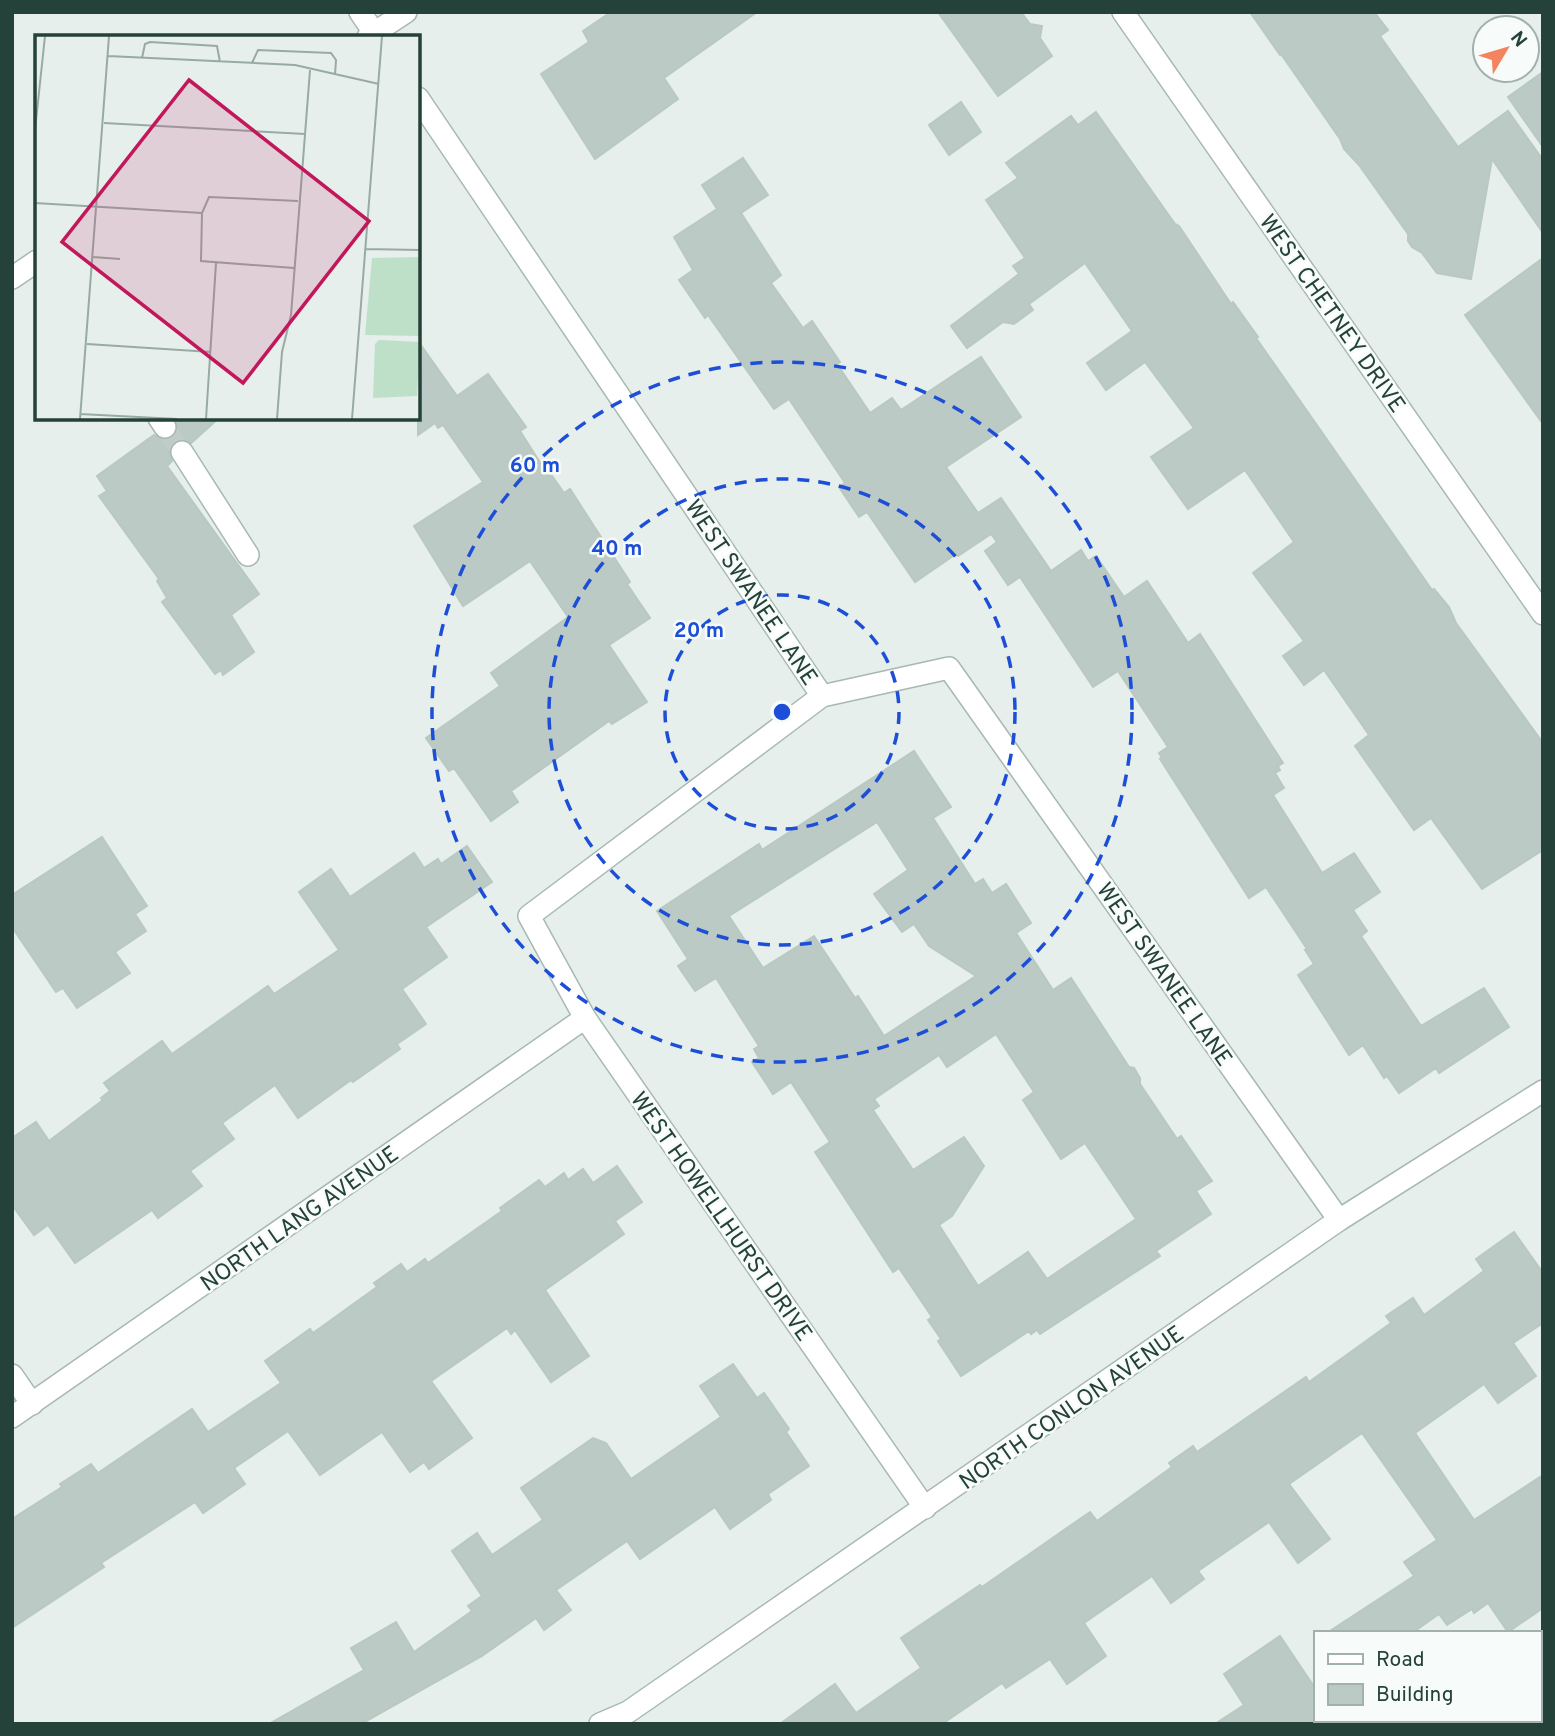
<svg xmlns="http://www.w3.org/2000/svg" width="1555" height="1736" font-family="Overpass,sans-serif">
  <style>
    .building { fill: #bbcac4; stroke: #b8c9c2; stroke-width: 2; fill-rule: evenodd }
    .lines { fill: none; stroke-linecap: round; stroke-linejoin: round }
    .minor-tunnel { stroke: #bfccc8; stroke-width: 21; stroke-dasharray: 21 10; stroke-linecap: butt }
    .minor-casing { stroke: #a8b8b2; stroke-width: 24 }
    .minor { stroke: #fff; stroke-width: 21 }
    .ring { fill: none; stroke: #1d4ed8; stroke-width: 3.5; stroke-dasharray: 12 9 }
    .labels { text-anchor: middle; stroke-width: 5; stroke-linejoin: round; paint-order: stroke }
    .street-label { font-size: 23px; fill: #24423a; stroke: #f7fbf9 }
    .inset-road { fill: none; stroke: #98aaa4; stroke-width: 2 }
    .view { fill: #c2185b; fill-opacity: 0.15; stroke: #c2185b; stroke-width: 3.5 }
    .inset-edge { fill: none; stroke: #24423a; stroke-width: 3.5 }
    .centre { fill: #1d4ed8; stroke: #f7fbf9; stroke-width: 3.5 }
    .ring-label { font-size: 21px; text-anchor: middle; font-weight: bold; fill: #1d4ed8; stroke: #f7fbf9; stroke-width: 5; stroke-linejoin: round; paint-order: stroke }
  </style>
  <rect width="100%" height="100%" fill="#e6efeb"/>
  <g class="building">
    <path d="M611,12H757L664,78L678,99L595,159L541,74L589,42L583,31Z"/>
    <path d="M938,12H1021L1030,24L1042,26L1040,38L1052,56L998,96Z"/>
    <path d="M1250,12H1374L1388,30L1380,36L1458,147L1508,111L1543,160V233L1492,159L1471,279L1437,273L1422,253L1412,247L1408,241V234L1359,165L1344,149L1340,139L1281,54L1280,55Z"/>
    <path d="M1543,72V147L1508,97Z"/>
    <path d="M961,102L981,132L949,155L929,125Z"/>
    <path d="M1096,112L1175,224L1179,226L1231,304L1233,302L1258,337L1256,338L1432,590L1434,589L1449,607L1456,623L1543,743V850L1482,889L1431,818L1414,830L1355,746L1369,735L1324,670L1304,685L1283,656L1304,641L1253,573L1294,542L1245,470L1188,509L1151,457L1194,428L1145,362L1106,390L1087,363L1132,331L1085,263L1029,304L1033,310L1014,324L1003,322L967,348L951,326L1019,274L1013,266L1025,258L986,200L1018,178L1006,163L1071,116L1078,125Z"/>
    <path d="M743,158L768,195L741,213L781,275L771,283L803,328L812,321L840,362L837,364L870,413L892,398L901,410L981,357L1021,417L946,467L978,513L1001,498L1051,571L1081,550L1088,561L1096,556L1124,597L1147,581L1188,643L1200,634L1283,763L1278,766L1280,770L1275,773L1284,788L1273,795L1322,873L1354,853L1380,892L1353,910L1367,931L1361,936L1421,1026L1484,988L1509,1027L1439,1073L1436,1068L1399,1093L1387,1076L1384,1078L1363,1045L1349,1055L1298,975L1314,964L1305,950L1307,949L1266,887L1249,898L1160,759L1162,758L1159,753L1168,747L1118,671L1093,687L1020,577L1008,585L985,551L997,542L991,534L958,556L956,554L915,582L867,512L859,517L839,487L845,483L789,399L774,409L708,315L705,318L679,280L693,270L674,237L717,209L702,185Z"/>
    <path d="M1543,258V424L1465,315Z"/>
    <path d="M418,341L457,396L488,374L526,427L520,431L548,475L552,476L564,493L570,489L630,582L627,584L650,618L609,645L647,702L612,724L609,721L511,791L518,802L491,821L454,768L449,771L426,738L500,686L491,673L568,617L530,561L463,606L414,526L483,482L443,425L438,428L435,423L418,435Z"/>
    <path d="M176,418H219L191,443L182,439L174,441L169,452L172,461L167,466L259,594L231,615L254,652L223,675L221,670L215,674L162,602L167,598L157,581L159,579L99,496L107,491L97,476L154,435L165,440L173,437L178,427Z"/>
    <path d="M914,751L951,807L933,818L975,884L983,879L992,893L1006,884L1031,923L1016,933L1053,990L1071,978L1129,1067L1134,1068L1140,1078V1084L1177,1139L1181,1136L1212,1181L1196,1191L1211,1214L1156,1251L1160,1256L1040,1334L1037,1330L1031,1334L1029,1331L961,1376L938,1341L941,1339L928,1320L932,1317L899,1268L893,1272L815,1152L830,1142L791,1082L773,1094L752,1062L759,1058L754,1049L759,1046L716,978L695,991L678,966L688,959L657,911L759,844L762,850ZM877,822L908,870L874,894L902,932L914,924L929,946L976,976L884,1036L858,996L855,998L814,936L763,968L729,916ZM996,1034L1034,1092L1023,1100L1061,1159L1085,1143L1136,1219L1047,1279L1028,1252L978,1286L939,1225L952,1216L984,1166L964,1137L913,1170L873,1110L879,1106L874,1099L939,1055L947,1067Z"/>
    <path d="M102,837L147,906L135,914L146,931L115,952L130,973L77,1008L63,988L56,992L12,927V895Z"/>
    <path d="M467,846L492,882L426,927L447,957L402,989L426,1024L397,1044L400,1049L353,1082L351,1080L298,1118L275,1085L222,1123L234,1139L190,1171L202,1186L158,1218L152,1210L75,1263L48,1225L34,1235L12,1205V1138L36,1122L49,1141L103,1100L101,1098L110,1091L104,1083L162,1041L172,1054L268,986L274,994L339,950L299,892L331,869L350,897L414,853L424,868L438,859L441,864Z"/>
    <path d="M617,1166L642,1202L615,1221L624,1234L545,1290L589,1356L551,1382L515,1330L511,1334L507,1328L431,1381L472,1438L429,1469L424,1462L410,1472L382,1432L320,1475L288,1431L234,1468L245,1484L203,1513L195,1502L101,1563L104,1567L12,1628V1519L62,1487L60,1484L91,1464L98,1473L192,1409L208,1432L281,1383L265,1361L310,1329L313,1333L377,1287L374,1283L401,1264L407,1272L425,1259L428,1263L502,1211L500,1208L539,1180L545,1187L564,1173L568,1180L583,1169L593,1183Z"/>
    <path d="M1514,1232L1543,1273V1323L1513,1343L1536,1376L1498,1403L1484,1384L1415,1433L1474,1520L1543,1475V1608L1508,1632L1488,1603L1474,1613L1472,1609L1447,1625L1439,1614L1412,1633H1327L1414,1576L1404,1562L1437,1540L1362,1433L1289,1484L1330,1539L1298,1563L1269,1522L1198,1571L1204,1579L1171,1603L1152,1576L1084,1623L1106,1656L1067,1684L1050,1659L1006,1688L1002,1683L942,1724H780L835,1684L856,1713L921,1668L901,1638L980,1585L982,1587L1090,1512L1097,1521L1172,1467L1169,1463L1193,1446L1197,1452L1306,1377L1309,1382L1391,1323L1386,1316L1413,1298L1424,1315L1484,1271L1476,1259Z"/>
    <path d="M733,1364L757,1398L764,1393L789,1429L786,1432L809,1466L768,1494L771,1500L730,1529L715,1507L640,1559L627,1541L556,1590L571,1610L544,1630L536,1618L482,1656L361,1724H269L364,1670L351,1648L396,1622L414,1652L472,1611L468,1606L482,1596L452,1551L477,1533L492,1555L543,1520L521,1488L593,1438L606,1443L631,1479L721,1417L700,1386Z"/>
    <path d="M1280,1636L1315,1688V1724H1215L1244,1705L1224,1674Z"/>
  </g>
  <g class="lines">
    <path class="minor-tunnel" d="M165,427L182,452"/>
    <defs>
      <g id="minor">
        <path d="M360,12L377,37"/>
        <path d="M1123,12L1543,614"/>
        <path d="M368,37L406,12"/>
        <path d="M418,98L822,696"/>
        <path d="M12,278L37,261"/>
        <path d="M159,418L165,427"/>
        <path d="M182,452L248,555"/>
        <path d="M12,1375L32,1404"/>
        <path d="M12,1417L585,1018"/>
        <path d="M925,1508L585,1018L529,916L822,696L949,668L1339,1220"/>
        <path d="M600,1724L628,1712L1339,1220L1543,1091"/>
      </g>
    </defs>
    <use href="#minor" class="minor-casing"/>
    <use href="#minor" class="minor"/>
  </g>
  <g class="ring">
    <circle cx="782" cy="712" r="117"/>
    <circle cx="782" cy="712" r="233"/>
    <circle cx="782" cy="712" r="350"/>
  </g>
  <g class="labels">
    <g class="street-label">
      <text transform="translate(1333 313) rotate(55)" y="8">WEST CHETNEY DRIVE</text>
      <text transform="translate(752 592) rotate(56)" y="8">WEST SWANEE LANE</text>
      <text transform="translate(1165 974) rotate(55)" y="8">WEST SWANEE LANE</text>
      <text transform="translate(722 1216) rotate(55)" y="8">WEST HOWELLHURST DRIVE</text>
      <text transform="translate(299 1218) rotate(-35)" y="8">NORTH LANG AVENUE</text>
      <text transform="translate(1071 1407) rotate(-35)" y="8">NORTH CONLON AVENUE</text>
    </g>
  </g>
  <g transform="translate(35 35)">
    <rect width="385" height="385" fill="#e6efeb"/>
    <path d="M385,222V301L330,300L337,223ZM344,305L385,307L382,361L338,363L340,309Z" fill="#bfe0c8"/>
    <path class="inset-road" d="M73,21L260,30L344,49M107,23L110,9L115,7L182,11L185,27M217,28L223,15L296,18L301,25L300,40M69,88L270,99M0,95L10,1M0,168L167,178M331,214L385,215M58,222L85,224M259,233L166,226L167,178L174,162L263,166M52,309L176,317M45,379L142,384M45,384L74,1M171,384L181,228M242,384L247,317L256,280L275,35M317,384L347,1"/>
    <path class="view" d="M154,45L334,186L208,348L27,207Z"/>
    <rect width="385" height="385" class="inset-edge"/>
  </g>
  <circle cx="782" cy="712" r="10" class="centre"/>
  <g class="ring-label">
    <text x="535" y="472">60 m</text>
    <text x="617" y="555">40 m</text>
    <text x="699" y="637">20 m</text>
  </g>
  <rect width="1555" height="1736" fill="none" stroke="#24423a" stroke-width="28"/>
  <rect x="1314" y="1631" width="228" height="91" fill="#f7fbf9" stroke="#a3b1ad" stroke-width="2"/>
  <rect x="1328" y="1654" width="35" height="10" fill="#ffffff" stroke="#a3b1ad" stroke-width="2"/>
  <text x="1376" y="1666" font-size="21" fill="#24423a">Road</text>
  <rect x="1328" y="1684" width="35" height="21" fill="#bbcac4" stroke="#a3b1ad" stroke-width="2"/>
  <text x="1376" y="1701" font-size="21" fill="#24423a">Building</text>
  <g transform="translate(1506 49) rotate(52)"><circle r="33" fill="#f7fbf9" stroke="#a3b1ad" stroke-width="2"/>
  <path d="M0-5L12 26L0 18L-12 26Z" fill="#f4845f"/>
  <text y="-10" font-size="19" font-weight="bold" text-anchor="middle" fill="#24423a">N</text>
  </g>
</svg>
